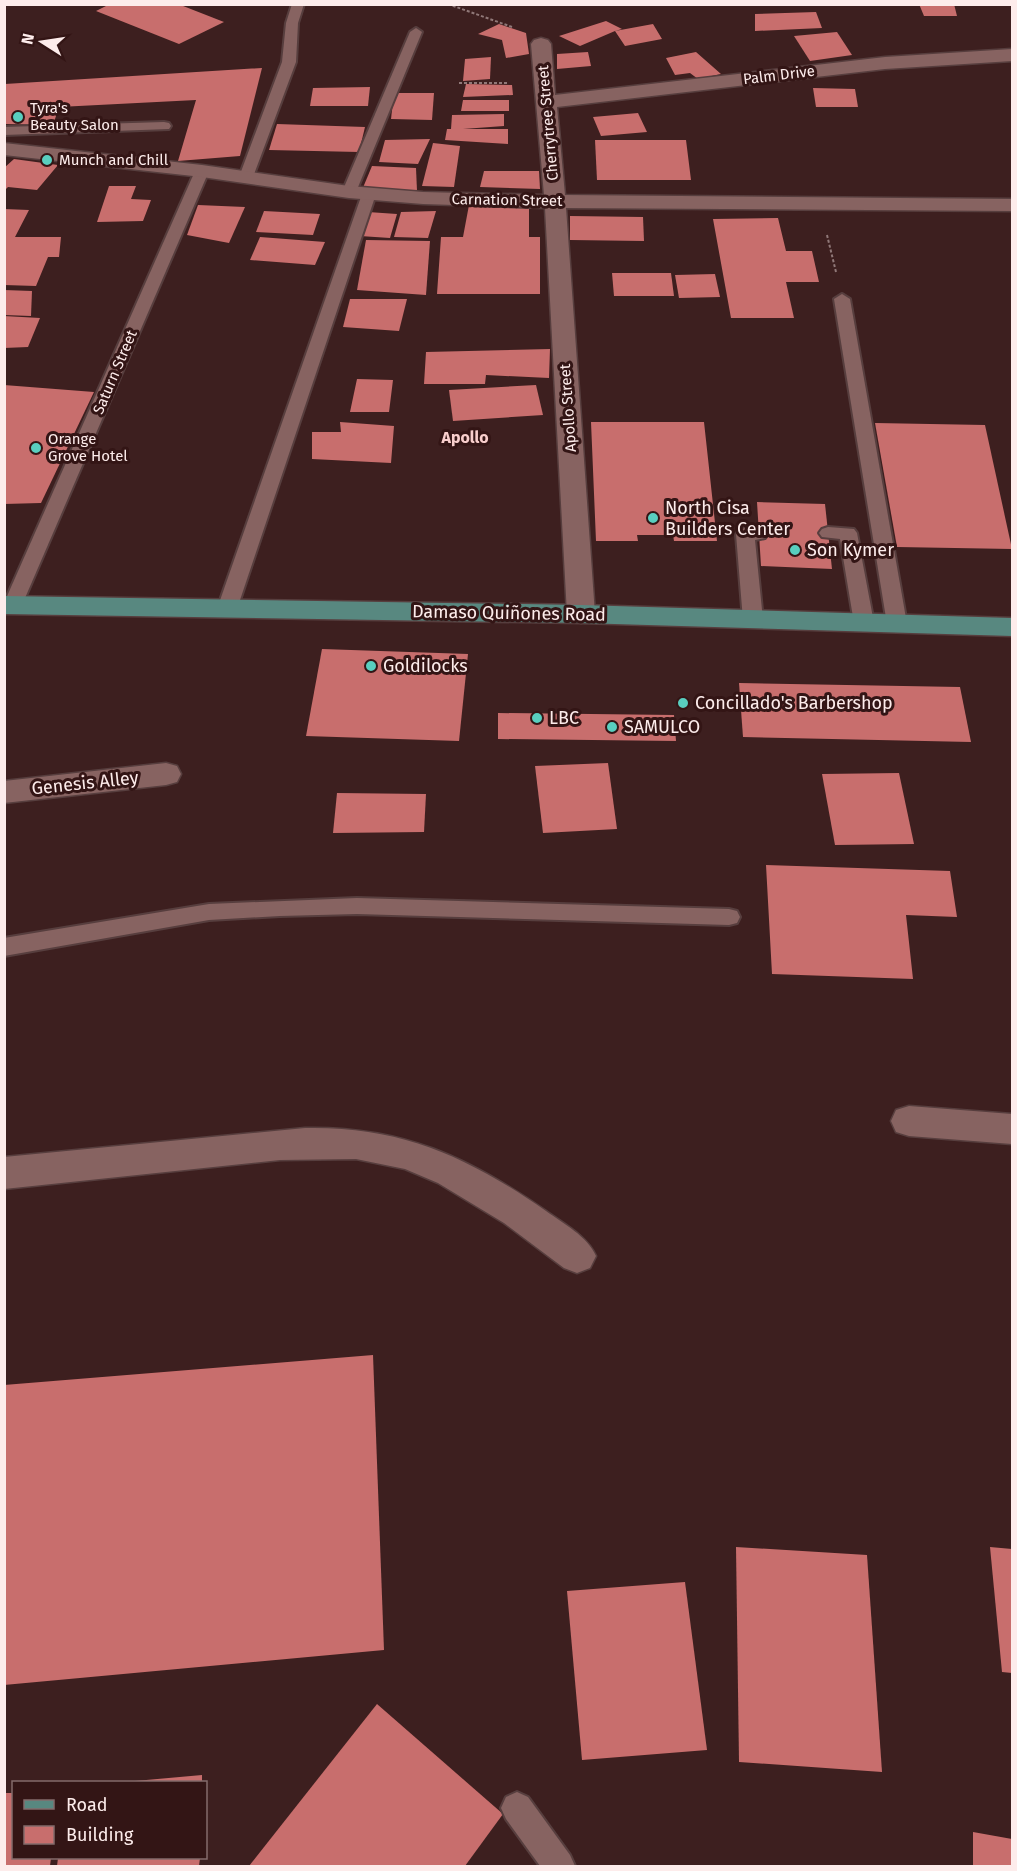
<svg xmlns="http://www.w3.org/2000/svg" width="1017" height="1871" font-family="'Fira Sans',sans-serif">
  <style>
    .building { fill: #c86e6d }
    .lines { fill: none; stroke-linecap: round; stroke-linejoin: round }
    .lane-casing { stroke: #573e3e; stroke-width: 4 }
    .street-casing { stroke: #573e3e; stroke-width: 3 }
    .primary-casing { stroke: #573e3e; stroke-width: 3 }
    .path { stroke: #907878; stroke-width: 2; stroke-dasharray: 3 2; stroke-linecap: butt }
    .lane { fill: #876361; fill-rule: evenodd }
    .street { fill: #876361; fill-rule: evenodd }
    .primary { fill: #588880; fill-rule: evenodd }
    .poi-dot { fill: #59cebf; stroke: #331515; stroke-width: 2 }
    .labels { text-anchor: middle; stroke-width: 6; stroke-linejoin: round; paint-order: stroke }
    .far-street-label { font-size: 15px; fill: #fdeceb; stroke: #331515 }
    .far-poi-label { font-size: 15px; fill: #fdeceb; stroke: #331515; text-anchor: start }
    .far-neighbourhood-label { font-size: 16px; font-weight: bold; fill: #f8cecc; stroke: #331515 }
    .poi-label { font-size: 18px; fill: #fdeceb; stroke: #331515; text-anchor: start }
    .street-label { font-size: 18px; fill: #fdeceb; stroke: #331515 }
  </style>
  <rect width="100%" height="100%" fill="#3d1f1f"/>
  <g class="building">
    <path d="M110,4H178L224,22L179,44L96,11Z"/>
    <path d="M919,4H954L957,16H924Z"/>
    <path d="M816,12L822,28L755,31V14Z"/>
    <path d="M606,21L622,29L615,31L653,24L662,39L625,46L615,31L580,46L559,36Z"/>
    <path d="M499,24L526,33L529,54L506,58L502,40L478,34Z"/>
    <path d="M837,32L852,55L810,61L794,36Z"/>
    <path d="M588,52L591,66L557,69V54Z"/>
    <path d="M696,52L721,74L698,79L690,73L675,75L666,58Z"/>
    <path d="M491,57L490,79L463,81L465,59Z"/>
    <path d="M262,68L240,156L178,161L196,100L59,107L53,125L5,124V84Z"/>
    <path d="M466,84L512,85L513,95L463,97Z"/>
    <path d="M370,87L368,106H310L313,88Z"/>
    <path d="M813,88L855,89L858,107H816Z"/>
    <path d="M394,93H434L432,120L391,119Z"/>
    <path d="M463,100H509V111H461Z"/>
    <path d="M638,113L647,132L601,136L593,117Z"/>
    <path d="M504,114V126L463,129H508V144L445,140L447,129H451L452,115Z"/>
    <path d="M277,124L365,127L359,152L269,150Z"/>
    <path d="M430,139L418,164L379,162L385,140Z"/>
    <path d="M595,140H686L691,180H597Z"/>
    <path d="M433,143L460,146L454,187L422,186Z"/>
    <path d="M14,159L58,165L37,190L8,187L4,191V168Z"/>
    <path d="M372,166L416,168L417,191L362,190Z"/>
    <path d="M484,171H539L540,189L480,187Z"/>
    <path d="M109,186H136L131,199L151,200L143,221L97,222Z"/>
    <path d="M198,205L245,207L229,243L187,235Z"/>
    <path d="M469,205L529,208V237H540V294H437L441,237H463Z"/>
    <path d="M4,209L29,210L15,237H61L59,257H48L36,286L4,285Z"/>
    <path d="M264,211L320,214L313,235L256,232Z"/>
    <path d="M436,211L428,238L394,237L401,212Z"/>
    <path d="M368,212L397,214L390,238L360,236Z"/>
    <path d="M570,216L643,217L644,241L570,240Z"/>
    <path d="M778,218L786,251H812L819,282H786L794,318H731L713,219Z"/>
    <path d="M260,237L325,242L315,265L250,260Z"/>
    <path d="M366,240L430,241L426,295L357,290Z"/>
    <path d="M612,273H671L674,296H614Z"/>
    <path d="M715,274L720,297L679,298L675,275Z"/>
    <path d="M4,290L32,291L31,316L4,315Z"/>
    <path d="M350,299H407L399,331L343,327Z"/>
    <path d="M4,316L40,318L28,347L4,348Z"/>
    <path d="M550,349L549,378L486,375L485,384H424L426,352Z"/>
    <path d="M357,379L393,380L389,412H350Z"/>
    <path d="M4,385L94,392L41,503L4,504Z"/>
    <path d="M536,385L543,415L453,421L449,390Z"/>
    <path d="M340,422L394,426L391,463L312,459V432H341Z"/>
    <path d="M591,422H704L717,541H674L673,535H637L638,541H596Z"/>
    <path d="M875,423L985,425L1012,549L897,547Z"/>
    <path d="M757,502L825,504L832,569L761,566Z"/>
    <path d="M322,649L468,654L459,741L306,736Z"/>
    <path d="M739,683L960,687L971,742L743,737Z"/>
    <path d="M498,713L674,715L676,741L498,739Z"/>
    <path d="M608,763L617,829L543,833L535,766Z"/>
    <path d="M899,773L914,844L835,845L822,774Z"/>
    <path d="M337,793L426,794L424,832L333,833Z"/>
    <path d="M766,865L950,871L957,917L906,915L913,979L772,974Z"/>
    <path d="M373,1355L384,1650L4,1685V1385Z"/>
    <path d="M736,1547L867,1555L882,1772L739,1762Z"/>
    <path d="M990,1547L1012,1549V1673L1002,1672Z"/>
    <path d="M685,1582L707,1750L582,1760L567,1591Z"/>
    <path d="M377,1704L503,1814L465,1866H249Z"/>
    <path d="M202,1775V1782H135V1781Z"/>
    <path d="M4,1793H14V1858H51L50,1866H4Z"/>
    <path d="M973,1832L1012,1839V1866H973Z"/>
    <path d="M58,1858H200L199,1866H57Z"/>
  </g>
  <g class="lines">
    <defs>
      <g id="lane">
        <path d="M292,4H304L298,23L296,62L253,177L251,180H241L239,177L282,62L286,23Z"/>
        <path d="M416,28L422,32L356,192L354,195H344L342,192L410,32Z"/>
        <path d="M164,122L169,123L171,126L169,129L4,135V127Z"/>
        <path d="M202,167L209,171L22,605L20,609H6L4,603L195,171Z"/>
        <path d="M369,190L376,194L237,609L234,613L227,615L220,613L217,609L362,194Z"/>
        <path d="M842,294L850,299L907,624L904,628L897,630L890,628L887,624L834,299Z"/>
        <path d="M828,527L854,529L857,533L874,623L871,627L864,629L857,627L854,623L840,539L822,537L819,533L822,529Z"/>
        <path d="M745,528L765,530L768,534L765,538L755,540L763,620L760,624L753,626L746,624L743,620L736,534L739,530Z"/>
        <path d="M357,898L729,909L737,911L740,917L737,923L729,925L357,914L280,916L209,920L4,956V938L209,904Z"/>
        <path d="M517,1792L528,1797L570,1855L575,1866H540L506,1819L501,1808L506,1797Z"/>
      </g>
      <g id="street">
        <path d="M541,38L548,40L551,44L555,95L885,57L1012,49V61L885,69L557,107L565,195L1012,199V211L566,208L595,614L591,620L581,623L571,620L567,614L545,208L423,204L349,198L202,177L4,155V143L202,165L349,186L423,192L544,195L531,44L534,40Z"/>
        <path d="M166,763L177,766L181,774L177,782L166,785L4,803V781Z"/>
        <path d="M909,1106L1012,1114V1144L909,1136L896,1132L891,1121L896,1110Z"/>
        <path d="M305,1128C402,1126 468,1157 546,1211C564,1224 587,1236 596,1256L590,1268L577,1273L564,1268L504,1223L438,1183L405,1169L356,1159L280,1160L4,1189V1157Z"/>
      </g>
      <path id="primary" d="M4,596L581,605L1012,618V636L581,623L4,614Z"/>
    </defs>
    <use href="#lane" class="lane-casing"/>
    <use href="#street" class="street-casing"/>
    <use href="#primary" class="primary-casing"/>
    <g class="path">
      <path d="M448,4L512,27"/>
      <path d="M459,83H508"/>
      <path d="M827,235L836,272"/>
    </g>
    <use href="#lane" class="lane"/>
    <use href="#street" class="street"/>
    <use href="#primary" class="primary"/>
  </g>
  <g class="poi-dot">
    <circle cx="18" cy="117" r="6"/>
    <circle cx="47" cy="160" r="6"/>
    <circle cx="36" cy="448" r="6"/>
    <circle cx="653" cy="518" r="6"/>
    <circle cx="795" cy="550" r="6"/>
    <circle cx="371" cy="666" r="6"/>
    <circle cx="683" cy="703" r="6"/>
    <circle cx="537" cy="718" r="6"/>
    <circle cx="612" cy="727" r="6"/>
  </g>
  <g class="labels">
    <g class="far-street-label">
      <text transform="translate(779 75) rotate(-7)" y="5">Palm Drive</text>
      <text transform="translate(548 123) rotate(-95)" y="5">Cherrytree Street</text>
      <text transform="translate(507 200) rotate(1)" y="5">Carnation Street</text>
      <text transform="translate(115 372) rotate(-67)" y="5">Saturn Street</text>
      <text transform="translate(568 408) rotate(-94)" y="5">Apollo Street</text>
    </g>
    <g class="far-poi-label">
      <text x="30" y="113">Tyra's<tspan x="30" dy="17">Beauty Salon</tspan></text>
      <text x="59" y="165">Munch and Chill</text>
      <text x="48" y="444">Orange<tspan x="48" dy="17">Grove Hotel</tspan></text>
    </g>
    <g class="far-neighbourhood-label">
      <text x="465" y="443">Apollo</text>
    </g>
    <g class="poi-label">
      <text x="665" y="514">North Cisa<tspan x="665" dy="21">Builders Center</tspan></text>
      <text x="807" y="556">Son Kymer</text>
      <text x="383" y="672">Goldilocks</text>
      <text x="695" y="709">Concillado's Barbershop</text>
      <text x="549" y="724">LBC</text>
      <text x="624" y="733">SAMULCO</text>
    </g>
    <g class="street-label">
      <text transform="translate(509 613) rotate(1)" y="6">Damaso Quiñones Road</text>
      <text transform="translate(85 783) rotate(-6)" y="6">Genesis Alley</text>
    </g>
  </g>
  <rect width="1017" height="1871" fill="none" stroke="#fdeceb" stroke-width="12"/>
  <rect x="12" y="1781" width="195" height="78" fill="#331515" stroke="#846b6b" stroke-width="1.5"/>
  <rect x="24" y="1800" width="30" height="9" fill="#588880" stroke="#846b6b" stroke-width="1.5"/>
  <text x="66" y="1811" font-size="18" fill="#fdeceb">Road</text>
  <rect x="24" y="1826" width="30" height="18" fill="#c86e6d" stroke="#846b6b" stroke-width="1.5"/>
  <text x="66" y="1841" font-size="18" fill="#fdeceb">Building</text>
  <g transform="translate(42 42) rotate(282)" stroke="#331515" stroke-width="4.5" paint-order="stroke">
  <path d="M0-4.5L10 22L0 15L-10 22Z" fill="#fdeceb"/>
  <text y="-9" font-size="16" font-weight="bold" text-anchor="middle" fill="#fdeceb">N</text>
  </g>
</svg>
